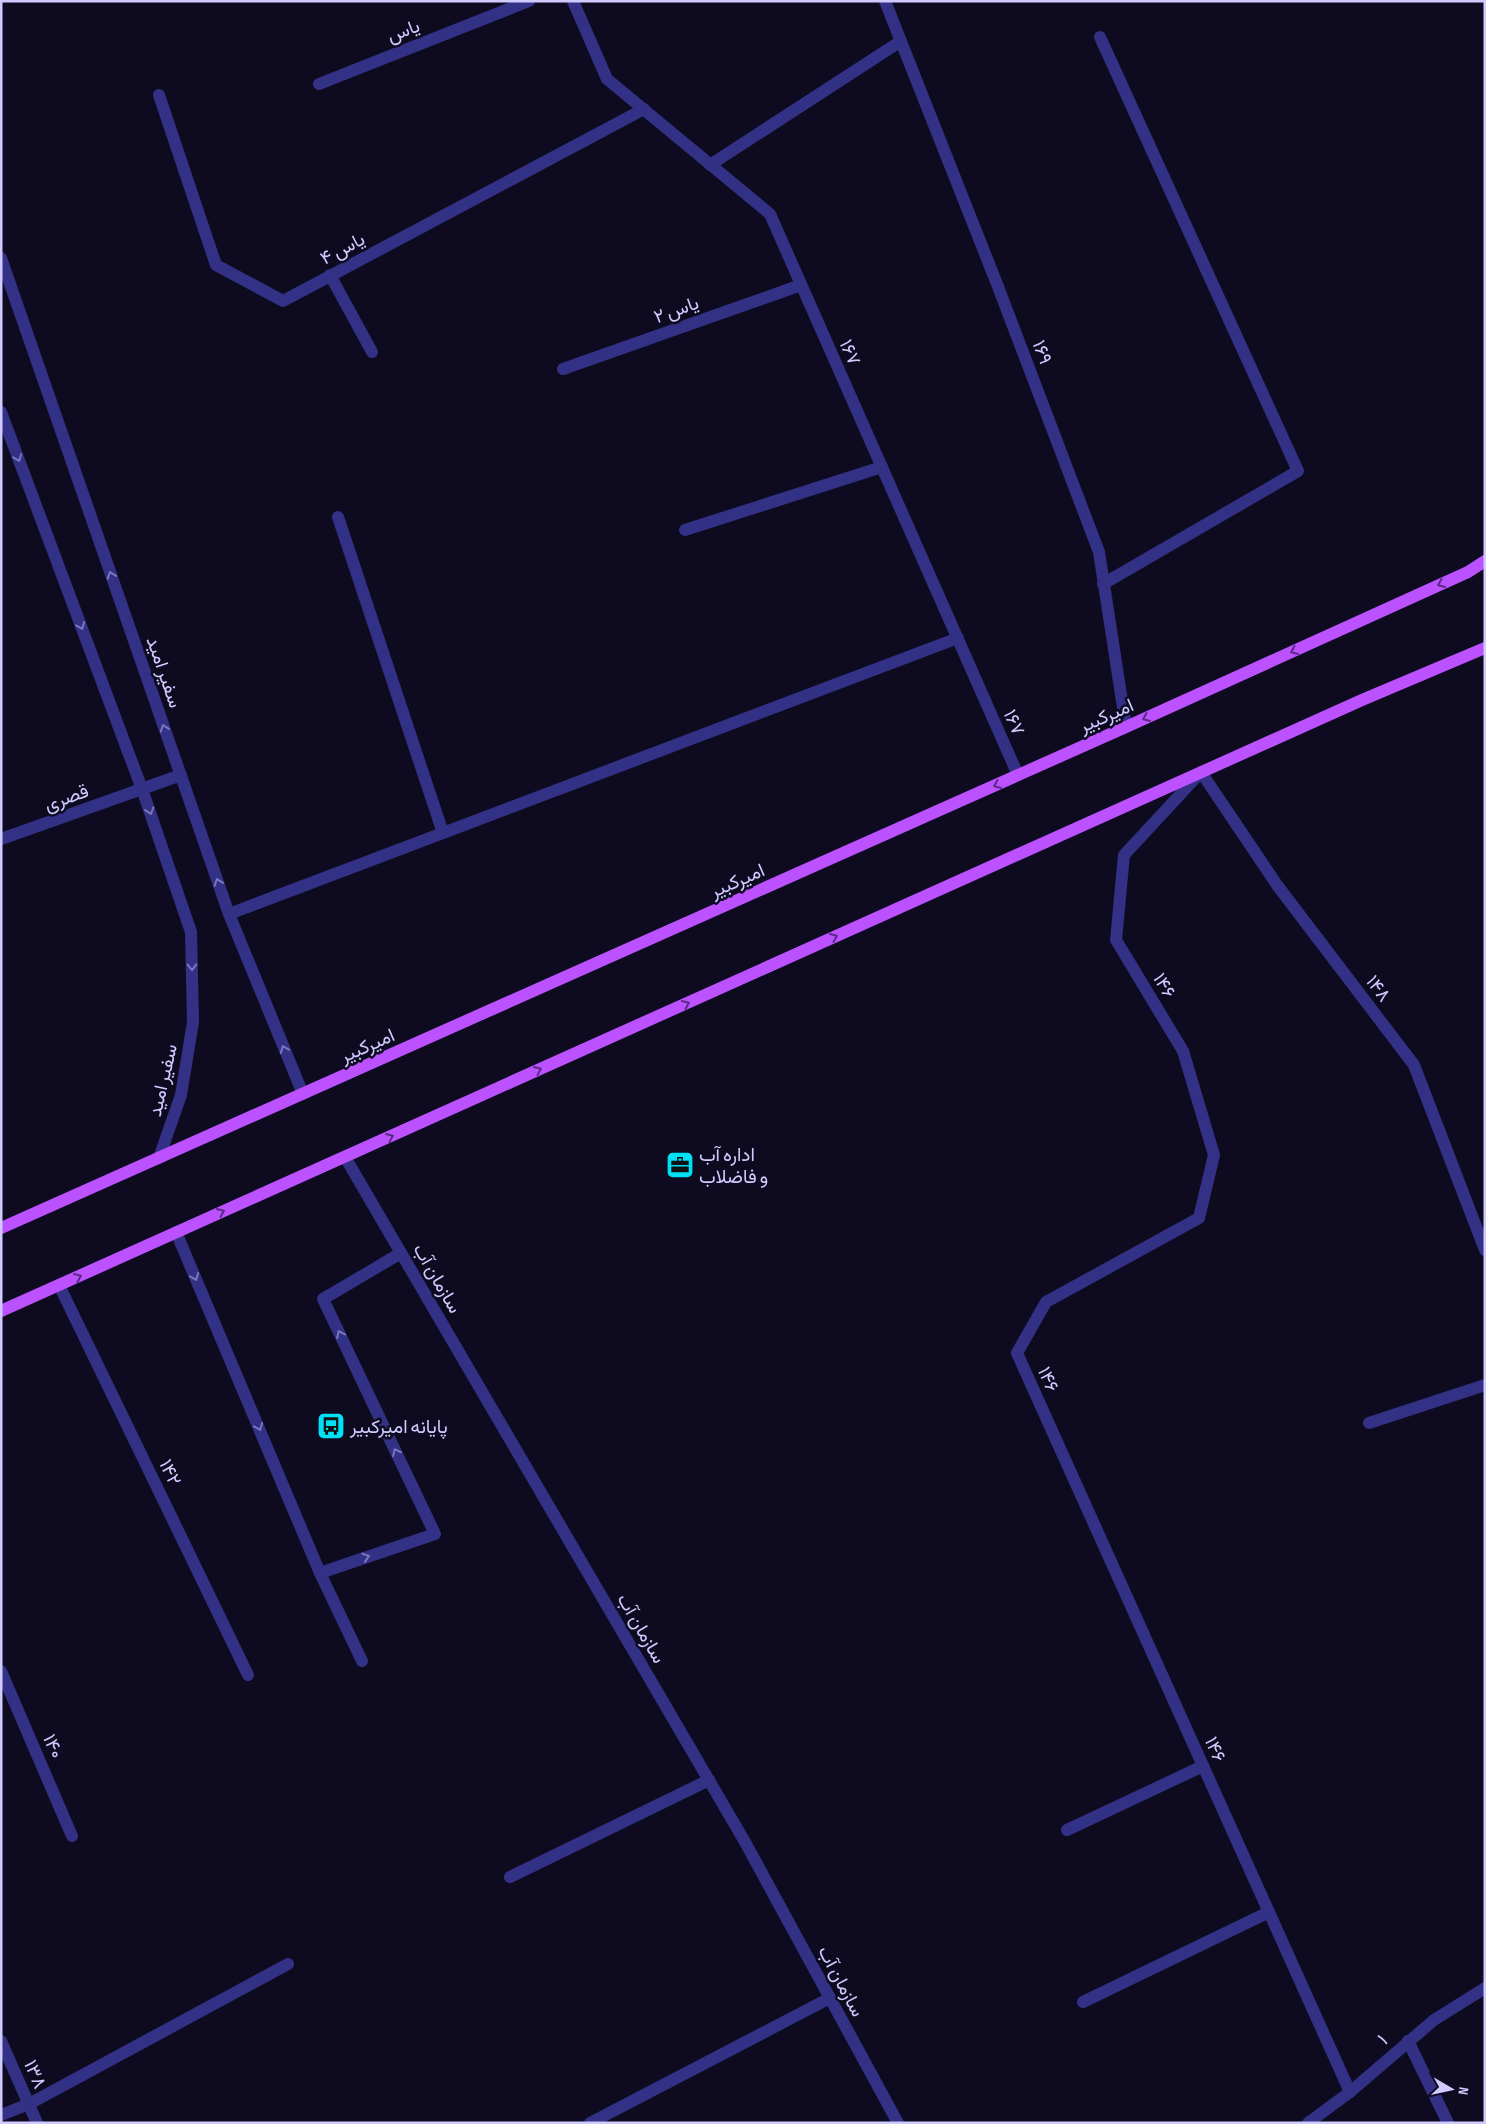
<svg xmlns="http://www.w3.org/2000/svg" width="1486" height="2124" font-family="'Sofia Sans Condensed',Vazirmatn,sans-serif">
  <style>
    .lines { fill: none; stroke-linecap: round; stroke-linejoin: round }
    .minor { stroke: #333185; stroke-width: 12 }
    .major { stroke: #bc52ff; stroke-width: 12 }
    .oneway { stroke: #7a76bc }
    .oneway2 { stroke: #5c2b85 }
    .labels { text-anchor: middle; stroke-width: 5; stroke-linejoin: round; paint-order: stroke }
    .street-label { font-size: 19px; fill: #d0cbff; stroke: #0e0b21 }
    .poi-label { font-size: 19px; fill: #d0cbff; stroke: #0e0b21; text-anchor: start }
  </style>
  <rect width="100%" height="100%" fill="#0e0b21"/>
  <g class="lines">
    <g class="minor">
      <path d="M573,1L607,79L770,214L1018,775"/>
      <path d="M885,1L997,284L1099,552L1126,727"/>
      <path d="M1100,37L1298,471L1103,584"/>
      <path d="M319,84L529,1"/>
      <path d="M159,95L216,265L283,301L644,109"/>
      <path d="M710,165L901,41"/>
      <path d="M1,258L229,914L303,1094"/>
      <path d="M330,275L372,352"/>
      <path d="M563,369L801,285"/>
      <path d="M1,412L142,789L191,932L193,1022L181,1095L159,1158"/>
      <path d="M338,517L443,833"/>
      <path d="M685,530L882,467"/>
      <path d="M1,839L181,775"/>
      <path d="M229,914L958,638"/>
      <path d="M345,1157L745,1842L898,2123"/>
      <path d="M176,1232L320,1573L362,1661"/>
      <path d="M59,1285L248,1675"/>
      <path d="M1369,1423L1485,1385"/>
      <path d="M320,1573L435,1534L323,1299L401,1253"/>
      <path d="M1,1671L72,1836"/>
      <path d="M1067,1830L1203,1766"/>
      <path d="M510,1877L709,1780"/>
      <path d="M1083,2002L1269,1912"/>
      <path d="M1,2041L37,2123"/>
      <path d="M1408,2041L1448,2123"/>
      <path d="M1350,2092L1017,1353L1046,1302L1199,1218L1214,1155L1183,1051L1116,940L1124,855L1201,772L1277,885L1414,1065L1485,1250"/>
      <path d="M1,2115L29,2104L288,1964"/>
      <path d="M590,2123L830,1998"/>
      <path d="M1308,2123L1350,2092L1434,2020L1485,1988"/>
    </g>
    <g class="major">
      <path d="M1,1228L1126,727L1468,572L1485,561"/>
      <path d="M1,1311L1362,700L1485,648"/>
    </g>
  </g>
  <defs><path id="oneway-chevron" d="M-2-3.5L2.5 0L-2 3.5" fill="none" stroke-width="1.6" stroke-linecap="round" stroke-linejoin="round" transform="scale(1.25)"/></defs>
  <g class="oneway">
    <use href="#oneway-chevron" transform="translate(18 458) rotate(69)"/>
    <use href="#oneway-chevron" transform="translate(111 575) rotate(-109)"/>
    <use href="#oneway-chevron" transform="translate(81 626) rotate(69)"/>
    <use href="#oneway-chevron" transform="translate(164 728) rotate(-109)"/>
    <use href="#oneway-chevron" transform="translate(150 811) rotate(71)"/>
    <use href="#oneway-chevron" transform="translate(218 882) rotate(-109)"/>
    <use href="#oneway-chevron" transform="translate(192 967) rotate(89)"/>
    <use href="#oneway-chevron" transform="translate(284 1049) rotate(-112)"/>
    <use href="#oneway-chevron" transform="translate(195 1277) rotate(67)"/>
    <use href="#oneway-chevron" transform="translate(340 1334) rotate(-115)"/>
    <use href="#oneway-chevron" transform="translate(259 1427) rotate(67)"/>
    <use href="#oneway-chevron" transform="translate(396 1452) rotate(-115)"/>
    <use href="#oneway-chevron" transform="translate(366 1557) rotate(-18)"/>
  </g>
  <g class="oneway2">
    <use href="#oneway-chevron" transform="translate(1441 584) rotate(156)"/>
    <use href="#oneway-chevron" transform="translate(1294 651) rotate(156)"/>
    <use href="#oneway-chevron" transform="translate(1146 718) rotate(156)"/>
    <use href="#oneway-chevron" transform="translate(997 785) rotate(156)"/>
    <use href="#oneway-chevron" transform="translate(834 937) rotate(-24)"/>
    <use href="#oneway-chevron" transform="translate(686 1004) rotate(-24)"/>
    <use href="#oneway-chevron" transform="translate(538 1070) rotate(-24)"/>
    <use href="#oneway-chevron" transform="translate(390 1137) rotate(-24)"/>
    <use href="#oneway-chevron" transform="translate(221 1212) rotate(-24)"/>
    <use href="#oneway-chevron" transform="translate(78 1277) rotate(-24)"/>
  </g>
  <defs>
    <symbol id="office-square" viewBox="-11 -11 22 22"><rect x="-9" y="-9" width="18" height="18" rx="4" fill="#00e1f6" stroke="#0e0b21"/><path d="M-6-3h4V-5.5h4V-3h4V5H-6ZM-1-4.5V-3h2v-1.5ZM-6 0V1H6V0Z" fill="#111"/></symbol>
    <symbol id="bus-square" viewBox="-11 -11 22 22"><rect x="-9" y="-9" width="18" height="18" rx="4" fill="#00e1f6" stroke="#0e0b21"/><path d="M-5-6H5V4H4V6H2V4H-2V6H-4V4H-5ZM-3.5-4V0h7V-4ZM-3.5 1.2v1.5H-2V1.2ZM2 1.2v1.5H3.5V1.2Z" fill="#111"/></symbol>
  </defs>
  <g fill-rule="evenodd">
    <use href="#office-square" x="664" y="1149" width="32" height="32"/>
    <use href="#bus-square" x="315" y="1410" width="32" height="32"/>
  </g>
  <g class="labels">
    <g class="street-label">
      <text transform="translate(403 30) rotate(-21)" y="7">یاس</text>
      <text transform="translate(342 248) rotate(-28)" y="7">یاس ۴</text>
      <text transform="translate(676 309) rotate(-20)" y="7">یاس ۲</text>
      <text transform="translate(851 352) rotate(66)" y="7">۱۶۷</text>
      <text transform="translate(1043 352) rotate(69)" y="7">۱۶۹</text>
      <text transform="translate(165 672) rotate(71)" y="7">سفیر امید</text>
      <text transform="translate(1106 715) rotate(-24)" y="7">امیرکبیر</text>
      <text transform="translate(1015 722) rotate(66)" y="7">۱۶۷</text>
      <text transform="translate(66 797) rotate(-20)" y="7">قصری</text>
      <text transform="translate(737 880) rotate(-24)" y="7">امیرکبیر</text>
      <text transform="translate(1165 985) rotate(59)" y="7">۱۴۶</text>
      <text transform="translate(1379 988) rotate(53)" y="7">۱۴۸</text>
      <text transform="translate(367 1045) rotate(-24)" y="7">امیرکبیر</text>
      <text transform="translate(162 1080) rotate(-77)" y="7">سفیر امید</text>
      <text transform="translate(438 1278) rotate(60)" y="7">سازمان آب</text>
      <text transform="translate(1049 1379) rotate(66)" y="7">۱۴۶</text>
      <text transform="translate(171 1472) rotate(64)" y="7">۱۴۲</text>
      <text transform="translate(642 1628) rotate(60)" y="7">سازمان آب</text>
      <text transform="translate(54 1746) rotate(67)" y="7">۱۴۰</text>
      <text transform="translate(1216 1749) rotate(66)" y="7">۱۴۶</text>
      <text transform="translate(842 1981) rotate(62)" y="7">سازمان آب</text>
      <text transform="translate(1382 2039) rotate(-41)" y="7">۱</text>
      <text transform="translate(36 2074) rotate(67)" y="7">۱۳۸</text>
    </g>
    <g class="poi-label">
      <text x="699" y="1161">اداره آب<tspan x="699" dy="22">و فاضلاب</tspan></text>
      <text x="350" y="1433">پایانه امیرکبیر</text>
    </g>
  </g>
  <rect width="1486" height="2124" fill="none" stroke="#d0cbff" stroke-width="5"/>
  <g transform="translate(1451 2089) rotate(99)" stroke="#0e0b21" stroke-width="4" paint-order="stroke">
  <path d="M0-4L9 19L0 12L-9 19Z" fill="#d0cbff"/>
  <text y="-8" font-size="14" font-weight="bold" text-anchor="middle" fill="#d0cbff">N</text>
  </g>
</svg>
